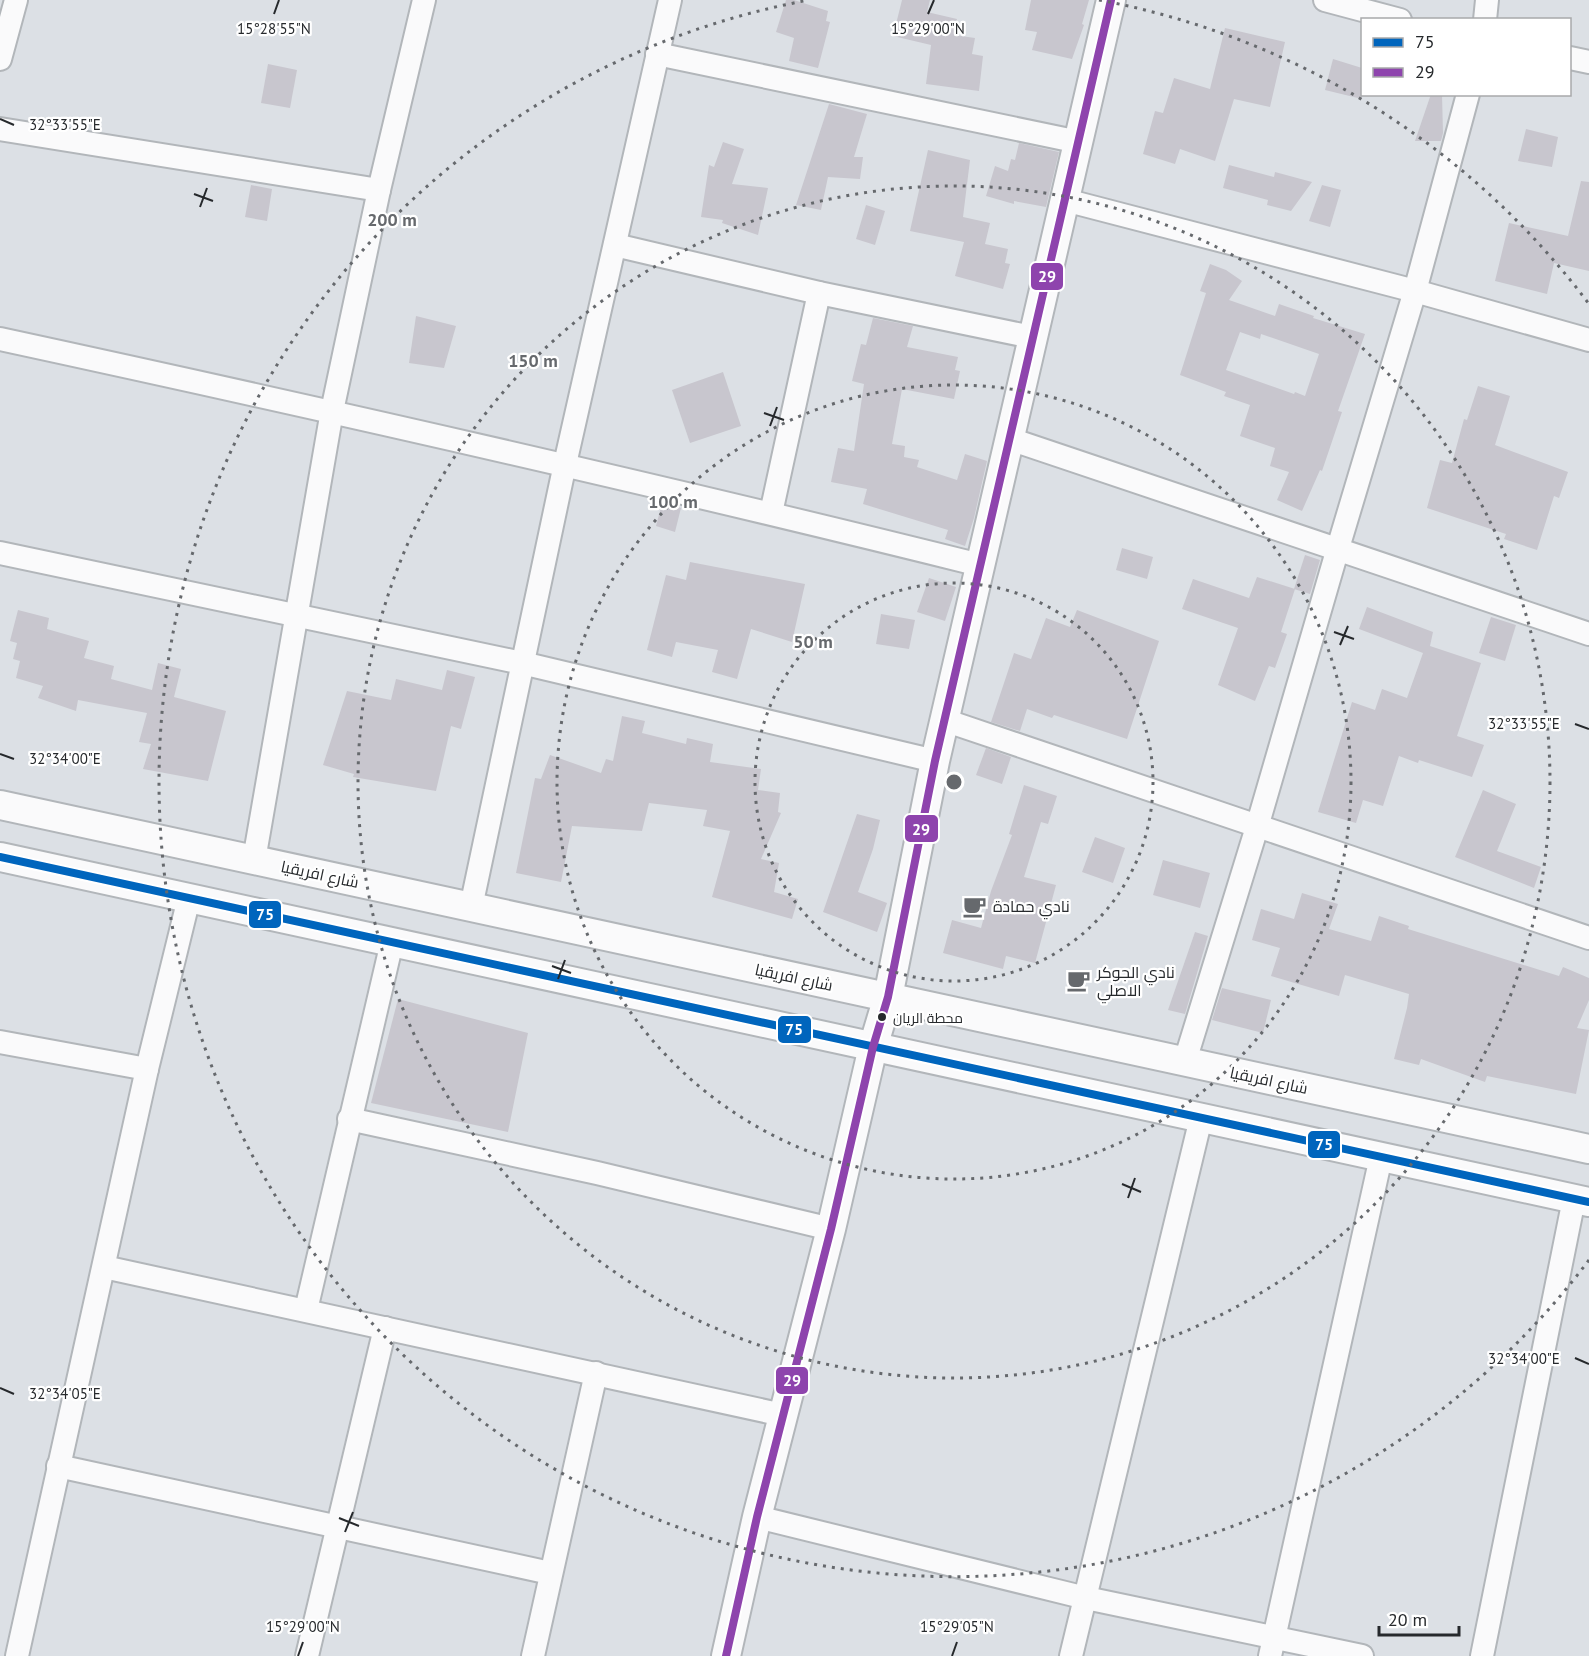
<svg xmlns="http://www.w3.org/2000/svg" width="1589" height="1656" font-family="'PT Sans',Cairo,sans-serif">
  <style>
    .building { fill: #c8c6ce; fill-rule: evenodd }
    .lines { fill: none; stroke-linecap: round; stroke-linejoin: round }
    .minor-casing { stroke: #b2b6ba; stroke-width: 26 }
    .tertiary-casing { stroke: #b2b6ba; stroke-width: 32 }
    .minor { stroke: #fafafb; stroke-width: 22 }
    .tertiary { stroke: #fafafb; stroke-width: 28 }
    .bus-1-casing { stroke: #fff; stroke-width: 12 }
    .bus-2-casing { stroke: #fff; stroke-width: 12 }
    .bus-1 { stroke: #0065bd; stroke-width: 8 }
    .bus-2 { stroke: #8e44ad; stroke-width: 8 }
    .ticks { fill: none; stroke: #26292c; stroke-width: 2 }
    .ring { fill: none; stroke: #66696d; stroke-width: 3; stroke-dasharray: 3 6 }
    .bus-dot { fill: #26292c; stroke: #fff; stroke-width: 2 }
    .labels { text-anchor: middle; stroke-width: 4.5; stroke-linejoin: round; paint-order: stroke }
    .bus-label { font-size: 14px; fill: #26292c; stroke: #fff; text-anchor: start }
    .street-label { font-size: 16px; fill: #26292c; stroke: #fff }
    .poi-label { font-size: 16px; fill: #26292c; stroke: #fff; text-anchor: start }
    .ticks-label { font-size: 15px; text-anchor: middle; fill: #26292c; stroke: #fff; stroke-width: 4.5; stroke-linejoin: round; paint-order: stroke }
    .centre { fill: #66696d; stroke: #fff; stroke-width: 3 }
    .ring-label { font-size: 18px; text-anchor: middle; font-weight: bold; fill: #66696d; stroke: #fff; stroke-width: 4.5; stroke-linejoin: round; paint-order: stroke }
    .line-badge { stroke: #fff; stroke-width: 2 }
    .badge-label { font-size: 16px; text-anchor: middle; font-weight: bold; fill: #fff }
  </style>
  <rect width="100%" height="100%" fill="#dce0e5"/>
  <g class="building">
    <path d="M786,0H794L828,11L826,21L830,22L818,68L789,61L794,38L776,32Z"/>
    <path d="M902,0H930L927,12L957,19L954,35L975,38L972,54L983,56L979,91L926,84L931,45L893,36Z"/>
    <path d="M1031,0H1089L1082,24L1084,25L1072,59L1032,50L1037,32L1025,30Z"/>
    <path d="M1225,28L1285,42L1270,107L1234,99L1215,161L1180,149L1175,164L1143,154L1155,111L1163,113L1174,78L1210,89Z"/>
    <path d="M1333,59L1362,68V99L1325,90Z"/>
    <path d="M268,64L297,70L290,108L261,103Z"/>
    <path d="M1431,94H1442L1443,133L1441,141H1415Z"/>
    <path d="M829,104L867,114L854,157H863L860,179L828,177L821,210L796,205Z"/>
    <path d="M1526,129L1558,137L1552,167L1518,161Z"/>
    <path d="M723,142L744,149L732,184L768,188L758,235L722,223L723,220L701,217L709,165L714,167Z"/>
    <path d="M1019,143L1059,152L1046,207L1014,201V204L986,196L995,166L1008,171L1011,159L1015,160Z"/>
    <path d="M928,150L970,160L963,217L990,223L985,244L1008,249L1005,263L1010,264L1003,289L955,276L964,242L910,231Z"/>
    <path d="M1229,165L1274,177L1275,172L1312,182L1291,211L1267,205L1268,200L1223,188Z"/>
    <path d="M1581,181L1589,182V271L1554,263L1547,294L1495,281L1509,223L1568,236Z"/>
    <path d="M251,185L272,189L267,221L245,217Z"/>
    <path d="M1322,185L1341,190L1330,227L1309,221Z"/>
    <path d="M866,205L885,211L875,245L856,239Z"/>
    <path d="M1210,264L1226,270L1242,281L1229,300L1275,316L1279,304L1314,316L1313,318L1365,334L1338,411L1342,412L1322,471L1320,470L1302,511L1277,500L1289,472L1270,466L1275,448L1240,436L1250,405L1224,396L1226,392L1180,375L1206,293L1200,291ZM1240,332L1260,339L1261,334L1319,354L1305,396L1295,392L1294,394L1226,370Z"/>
    <path d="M416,316L456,326L444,368L409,363Z"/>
    <path d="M873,318L913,326L907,347L958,357L955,370L960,371L954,399L902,389L892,444L905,446L904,457L919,460L917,467L957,480L965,454L987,461L974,518L965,546L945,539L948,530L863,504L867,489L831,482L838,448L854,451L864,384L852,381L861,344L866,345Z"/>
    <path d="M723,372L741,426L690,443L672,390Z"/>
    <path d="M1478,386L1510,396L1495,445L1568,472L1559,498L1554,496L1537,550L1504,539L1506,534L1427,508L1440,460L1452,463L1464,419L1467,420Z"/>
    <path d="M662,503L681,508L675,532L656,526Z"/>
    <path d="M1122,548L1153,557L1147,579L1116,570Z"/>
    <path d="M1305,555L1320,560L1310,594L1294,589Z"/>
    <path d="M690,562L805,584L792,642L751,629L737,679L712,672L718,650L676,642L672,657L647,650L666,575L686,580Z"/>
    <path d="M1257,577L1295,589L1281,632L1287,634L1275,668L1269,666L1255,701L1218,685L1238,628L1182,609L1193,579L1249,598Z"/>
    <path d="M929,578L956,587L945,621L917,612Z"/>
    <path d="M1367,607L1433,632L1430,646L1481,663L1457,736L1484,745L1472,777L1419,760L1418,763L1399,756L1383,806L1363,800L1356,823L1318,812L1352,702L1375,710L1382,689L1407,698L1423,653L1359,629Z"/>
    <path d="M18,610L49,618L47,629L89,641L84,658L114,666L111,679L152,690L158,663L181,669L174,697L226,711L208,781L143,769L151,744L139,742L147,713L78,700L76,711L38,698L43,686L16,678L20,661L13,659L17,643L10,641Z"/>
    <path d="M1077,610L1159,641L1127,739L1054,715L1052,718L1027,709L1020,731L991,722L1014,653L1031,659L1046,618L1070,627Z"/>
    <path d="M881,614L915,620L909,649L876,644Z"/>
    <path d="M1491,617L1516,625L1505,661L1479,653Z"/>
    <path d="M447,670L475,677L461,729L451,726L436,791L353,777L354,774L323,765L347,691L391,700L396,679L442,690Z"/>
    <path d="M622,716L645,721L642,733L686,744L687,738L713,744L710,762L761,769L758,790L780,793L778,812L781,813L761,859L779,863L774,892L798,899L792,919L712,897L730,831L703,826L707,810L649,803L642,831L572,826L561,882L516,873L535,778L541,779L550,755L601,773L606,759L613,761Z"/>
    <path d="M986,748L1011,757L1002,784L976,775Z"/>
    <path d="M1024,785L1057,796L1048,824L1041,822L1024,877L1056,885L1035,963L1006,956L1003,969L943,953L952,920L981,928L991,891L1012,835L1009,834Z"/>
    <path d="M1483,790L1516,804L1497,851L1541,867L1534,888L1455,857Z"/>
    <path d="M857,814L880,820L873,849L858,892L887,903L877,932L823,912Z"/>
    <path d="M1095,837L1125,848L1113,883L1082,872Z"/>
    <path d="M1163,860L1210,873L1200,908L1153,895Z"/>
    <path d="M1302,893L1338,904L1329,929L1371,941L1379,916L1409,926L1408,929L1559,976L1563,967L1589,978V1000L1577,1028L1589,1030L1576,1094L1487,1076L1485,1082L1421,1059L1419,1065L1394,1059L1407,1008L1409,994L1345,975L1339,996L1271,976L1280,948L1252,940L1261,909L1294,919Z"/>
    <path d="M1195,932L1208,936L1185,1014L1168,1010Z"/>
    <path d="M1222,988L1271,1000L1263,1033L1212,1020Z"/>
    <path d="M398,999L528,1033L508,1132L371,1103Z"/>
  </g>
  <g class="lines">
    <defs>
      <g id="minor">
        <path d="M1325,0L1400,20"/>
        <path d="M1485,20L1487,0"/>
        <path d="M657,54L1079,142"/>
        <path d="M1570,58L1589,62"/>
        <path d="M0,59L16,0"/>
        <path d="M0,129L379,190"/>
        <path d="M1065,200L1415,291L1589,340"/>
        <path d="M615,245L819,293L1032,337"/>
        <path d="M0,339C328,410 655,484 980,565"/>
        <path d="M1010,439L1589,634"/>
        <path d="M771,513L819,293"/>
        <path d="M0,553L522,663L935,761"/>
        <path d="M944,720L1589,938"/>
        <path d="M254,860L332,411L379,190L424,0"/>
        <path d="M471,907L565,464L670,0"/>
        <path d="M0,1042L147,1069"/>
        <path d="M1185,1061L1257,827L1338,548L1415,291L1468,94"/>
        <path d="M349,1119L597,1173L831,1229"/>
        <path d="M104,1267L783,1415"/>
        <path d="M306,1310L392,942"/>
        <path d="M58,1466L550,1573"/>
        <path d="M757,1517L1086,1598L1362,1656"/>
        <path d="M17,1656L147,1069L189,898"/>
        <path d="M307,1656L385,1328"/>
        <path d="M533,1656L596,1373"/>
        <path d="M1071,1656L1201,1118"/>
        <path d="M1270,1656L1381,1157"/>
        <path d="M1482,1656L1574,1199"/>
      </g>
      <g id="tertiary">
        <path d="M0,805L1589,1149"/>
        <path d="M0,857L1589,1202"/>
        <path d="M726,1656L757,1517L831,1229L873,1047L888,997L935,761L1111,0"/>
      </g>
    </defs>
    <use href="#minor" class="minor-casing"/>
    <use href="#tertiary" class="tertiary-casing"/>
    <use href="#minor" class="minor"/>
    <use href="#tertiary" class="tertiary"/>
    <defs>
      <path id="bus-1" d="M0,857L1589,1202"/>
      <path id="bus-2" d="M726,1656L757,1517L831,1229L873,1047L888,997L935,761L1111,0"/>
    </defs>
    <use href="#bus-1" class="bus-1-casing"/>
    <use href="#bus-2" class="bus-2-casing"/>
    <use href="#bus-1" class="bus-1"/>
    <use href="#bus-2" class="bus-2"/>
  </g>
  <path class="ticks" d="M274,14L279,0M928,14L934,0M0,119L14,125M194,194L213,201M200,207L207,188M764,413L784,420M770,426L777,407M1334,632L1354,639M1340,645L1348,626M1575,724L1589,729M0,754L14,759M552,966L571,973M558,979L565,960M1122,1184L1141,1192M1128,1198L1135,1178M1575,1358L1589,1364M0,1388L14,1394M339,1518L359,1526M345,1532L353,1512M298,1656L303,1642M952,1656L957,1642"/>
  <g class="ring">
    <circle cx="954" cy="782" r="199"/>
    <circle cx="954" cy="782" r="397"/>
    <circle cx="954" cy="782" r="596"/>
    <path d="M1589 1260A795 795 0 1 1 809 0M1099 0A795 795 0 0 1 1589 304"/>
  </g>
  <defs>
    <symbol id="cafe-bare" viewBox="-9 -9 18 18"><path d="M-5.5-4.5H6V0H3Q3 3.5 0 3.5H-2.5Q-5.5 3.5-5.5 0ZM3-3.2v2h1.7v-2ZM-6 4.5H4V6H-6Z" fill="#66696d" stroke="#fff" stroke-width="2.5" paint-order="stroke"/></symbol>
  </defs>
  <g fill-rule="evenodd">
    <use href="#cafe-bare" x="958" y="890" width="33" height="33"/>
    <use href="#cafe-bare" x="1062" y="964" width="33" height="33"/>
  </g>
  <circle class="bus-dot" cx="882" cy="1017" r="5"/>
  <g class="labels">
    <g class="bus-label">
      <text x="893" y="1023">محطة الريان</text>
    </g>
    <g class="street-label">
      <text transform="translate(320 874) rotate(12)" y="6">شارع افريقيا</text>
      <text transform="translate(794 977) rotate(12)" y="6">شارع افريقيا</text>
      <text transform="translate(1269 1080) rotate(12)" y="6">شارع افريقيا</text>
    </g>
    <g class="poi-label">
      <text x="993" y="912">نادي حمادة</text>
      <text x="1097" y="978">نادي الجوكر<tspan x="1097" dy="18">الاصلي</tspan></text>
    </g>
  </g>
  <g class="ticks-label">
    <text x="274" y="34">15°28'55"N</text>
    <text x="928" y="34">15°29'00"N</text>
    <text x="65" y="130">32°33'55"E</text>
    <text x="1524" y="729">32°33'55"E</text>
    <text x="65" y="764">32°34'00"E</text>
    <text x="1524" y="1364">32°34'00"E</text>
    <text x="65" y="1399">32°34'05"E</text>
    <text x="303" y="1632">15°29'00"N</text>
    <text x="957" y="1632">15°29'05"N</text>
  </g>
  <circle cx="954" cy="782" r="9" class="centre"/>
  <g class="ring-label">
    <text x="392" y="226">200 m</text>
    <text x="533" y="367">150 m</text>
    <text x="673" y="508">100 m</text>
    <text x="813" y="648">50 m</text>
  </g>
  <g class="line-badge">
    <rect x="1030" y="262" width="34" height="29" rx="6" fill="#8e44ad"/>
    <rect x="904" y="814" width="35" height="29" rx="6" fill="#8e44ad"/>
    <rect x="248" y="900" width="34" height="29" rx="6" fill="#0065bd"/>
    <rect x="777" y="1015" width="35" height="29" rx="6" fill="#0065bd"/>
    <rect x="1307" y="1130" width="34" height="29" rx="6" fill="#0065bd"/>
    <rect x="775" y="1366" width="34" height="29" rx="6" fill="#8e44ad"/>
  </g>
  <g class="badge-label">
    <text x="1047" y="282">29</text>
    <text x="921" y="835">29</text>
    <text x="265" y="920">75</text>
    <text x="794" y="1035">75</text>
    <text x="1324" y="1150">75</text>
    <text x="792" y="1386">29</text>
  </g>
  <rect x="1361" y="18" width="210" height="78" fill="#ffffff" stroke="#a8a9ab" stroke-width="1.5"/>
  <rect x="1373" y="38" width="30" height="9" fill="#0065bd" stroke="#a8a9ab" stroke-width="1.5"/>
  <text x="1415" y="48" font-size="18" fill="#26292c">75</text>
  <rect x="1373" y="68" width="30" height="9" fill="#8e44ad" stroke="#a8a9ab" stroke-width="1.5"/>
  <text x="1415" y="78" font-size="18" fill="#26292c">29</text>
  <path d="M1379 1626v9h80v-9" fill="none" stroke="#26292c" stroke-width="3"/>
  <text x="1388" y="1626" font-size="18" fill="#26292c" stroke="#ffffff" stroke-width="4.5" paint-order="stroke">20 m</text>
</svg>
